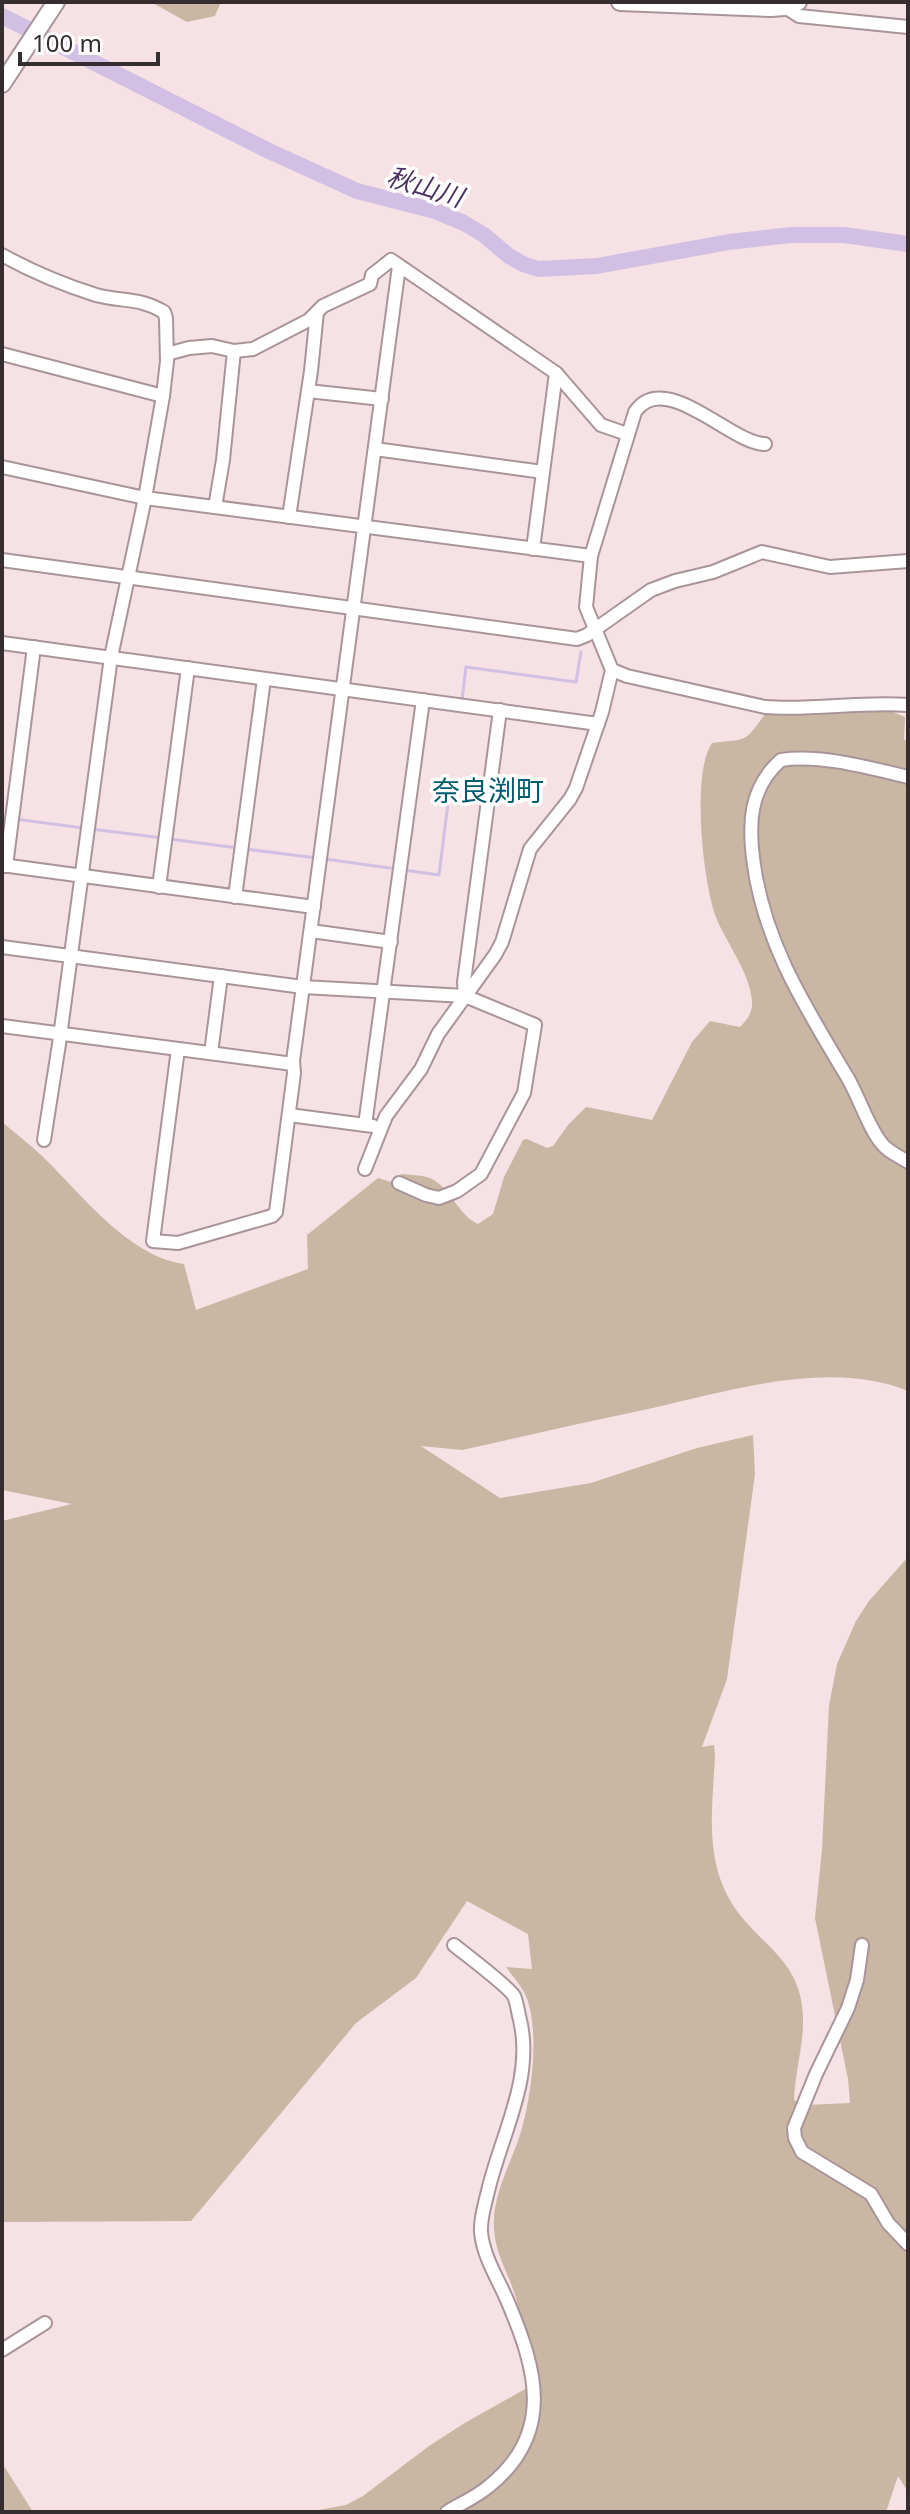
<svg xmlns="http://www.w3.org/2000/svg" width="910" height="2514" font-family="'Noto Sans','Noto Sans JP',sans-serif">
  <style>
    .green { fill: #c9b6a3 }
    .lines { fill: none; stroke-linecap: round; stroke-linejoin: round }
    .stream { stroke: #d2c0e4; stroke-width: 3 }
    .river { stroke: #d2c0e4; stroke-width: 16 }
    .minor-casing { stroke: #a99599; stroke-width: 16 }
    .major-casing { stroke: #a99599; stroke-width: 20 }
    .minor { stroke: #fff; stroke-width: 12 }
    .major { stroke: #fff; stroke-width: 16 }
    .labels { text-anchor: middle; stroke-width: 7; stroke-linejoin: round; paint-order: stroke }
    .water-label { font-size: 26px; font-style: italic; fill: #4b3261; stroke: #fff }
    .quarter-label { font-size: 28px; fill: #005b70; stroke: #fff }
  </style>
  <rect width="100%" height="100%" fill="#f6e1e4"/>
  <g class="green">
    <path d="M151,2H221L215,16L187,22Z"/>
    <path d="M883,708L905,717L904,739L908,744V1391C829,1359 728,1391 648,1409C586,1422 524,1436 462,1450L421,1446L500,1498L591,1483L697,1448L753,1435L755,1474L727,1679L702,1747L714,1745L715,1756C712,1816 702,1872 745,1921C762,1941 786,1958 796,1983C812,2022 796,2059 794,2099L797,2103L806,2105L850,2103L848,2079L815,1918L822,1850L829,1706L837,1664L856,1621L869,1601L908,1557V2492L898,2476L886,2512H307L346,2505L363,2496L429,2446L463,2424L527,2388C524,2360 523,2325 516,2298C509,2274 495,2254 494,2228C492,2198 508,2169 518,2141C531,2105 542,2026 524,1992C519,1983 512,1975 506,1967L532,1969L528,1934L467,1901L416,1978L356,2023L191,2221L2,2222V1521L72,1504L2,1490V1122C15,1133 28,1143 40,1154C80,1192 127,1256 184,1264L196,1310L308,1269L307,1235L378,1178L400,1185L401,1174C410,1175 419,1175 427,1177C450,1184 457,1215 478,1224L493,1214L504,1177L523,1140L527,1139L547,1148L553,1146L568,1125L586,1107L652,1120L692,1042L710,1021L740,1027C748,1019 753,1012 752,1000C749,972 728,945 717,920C703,886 691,773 712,743C747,738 743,745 765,714Z"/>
    <path d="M2,2463L33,2512H2Z"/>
  </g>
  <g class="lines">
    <g class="stream">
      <path d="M462,700L466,667L576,682L581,652"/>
      <path d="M15,819L83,828"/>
      <path d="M91,829L163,838"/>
      <path d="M170,839L238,848"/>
      <path d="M245,849L317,858"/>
      <path d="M325,859L397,869"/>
      <path d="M404,870L439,875L449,795"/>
    </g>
    <path class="river" d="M2,16L269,151L357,191L435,211L464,223L484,235L509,256L523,264L538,269L597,266L729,242L791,235H844L908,244"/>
    <defs>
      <g id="minor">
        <path d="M785,7L799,16L908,27"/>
        <path d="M2,255C31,271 64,285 96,295C122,302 139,297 164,312L166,318L167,361L163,396L145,498L111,657L59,1044L44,1140"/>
        <path d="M2,354L163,396"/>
        <path d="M167,354L189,348L212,346L234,351L253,349L309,320L323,306L370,284L372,275L391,260L556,373L601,425L627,434"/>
        <path d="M308,391L382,399"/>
        <path d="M375,449L543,472"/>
        <path d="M2,467L145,498L591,556"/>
        <path d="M215,507L223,460L234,351"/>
        <path d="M289,517L311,371L317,312"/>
        <path d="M533,549L556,373"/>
        <path d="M2,560L577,639L587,635L651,590L675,581L713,572L762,552L830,567L908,561"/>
        <path d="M2,643L598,724"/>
        <path d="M612,670L627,676L765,707C813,711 860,701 908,705"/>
        <path d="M908,777C870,768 820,754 781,760C749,788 748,825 754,865C765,944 806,1008 846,1075C858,1094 869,1130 883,1145C889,1152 900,1157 908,1162"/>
        <path d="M2,865L314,907"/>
        <path d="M6,866L34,647"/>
        <path d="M159,887L188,668"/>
        <path d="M235,897L264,679"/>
        <path d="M311,931L391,942"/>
        <path d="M2,947L303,987L465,996L535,1025L524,1093L481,1174L457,1191L439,1198L426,1195L399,1183"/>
        <path d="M465,996L464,982L500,710"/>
        <path d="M2,1026L293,1064"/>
        <path d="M178,1049L153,1241L178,1243L272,1216L276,1212L294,1073L293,1061L399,266"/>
        <path d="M211,1053L221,976"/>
        <path d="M289,1115L373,1126"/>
        <path d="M365,1125L423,700"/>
        <path d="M365,1169L386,1116L421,1069L438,1034L495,955L502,942L530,849L570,799L576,788L602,712L612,670L586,607L591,556L635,412C664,368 733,445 765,444"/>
        <path d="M862,1945L857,1980L848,2008L816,2074L794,2128L795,2138L802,2152L871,2194L888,2223L908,2244"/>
        <path d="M2,2350L45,2323"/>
        <path d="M447,2512C460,2504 476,2497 488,2487C556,2433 536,2368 507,2300C498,2279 483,2256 481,2232C480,2219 485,2204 488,2191C501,2135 534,2079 520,2020C518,2013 517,2002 514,1996C509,1987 465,1954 454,1945"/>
      </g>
      <g id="major">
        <path d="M620,2L771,8L785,7L798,2"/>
        <path d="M2,84L56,2"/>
      </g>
    </defs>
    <use href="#minor" class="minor-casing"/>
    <use href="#major" class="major-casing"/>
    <use href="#minor" class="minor"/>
    <use href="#major" class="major"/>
  </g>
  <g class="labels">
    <g class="water-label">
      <text transform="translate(425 187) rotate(17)" y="9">秋山川</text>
    </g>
    <g class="quarter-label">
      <text x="488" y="801">奈良渕町</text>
    </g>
  </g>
  <rect width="910" height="2514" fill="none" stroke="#352d2f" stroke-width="8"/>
  <path d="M20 52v12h138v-12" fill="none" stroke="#352d2f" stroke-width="4"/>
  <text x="32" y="52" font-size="24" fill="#352d2f" stroke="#ffffff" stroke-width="6" paint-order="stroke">100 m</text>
</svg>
